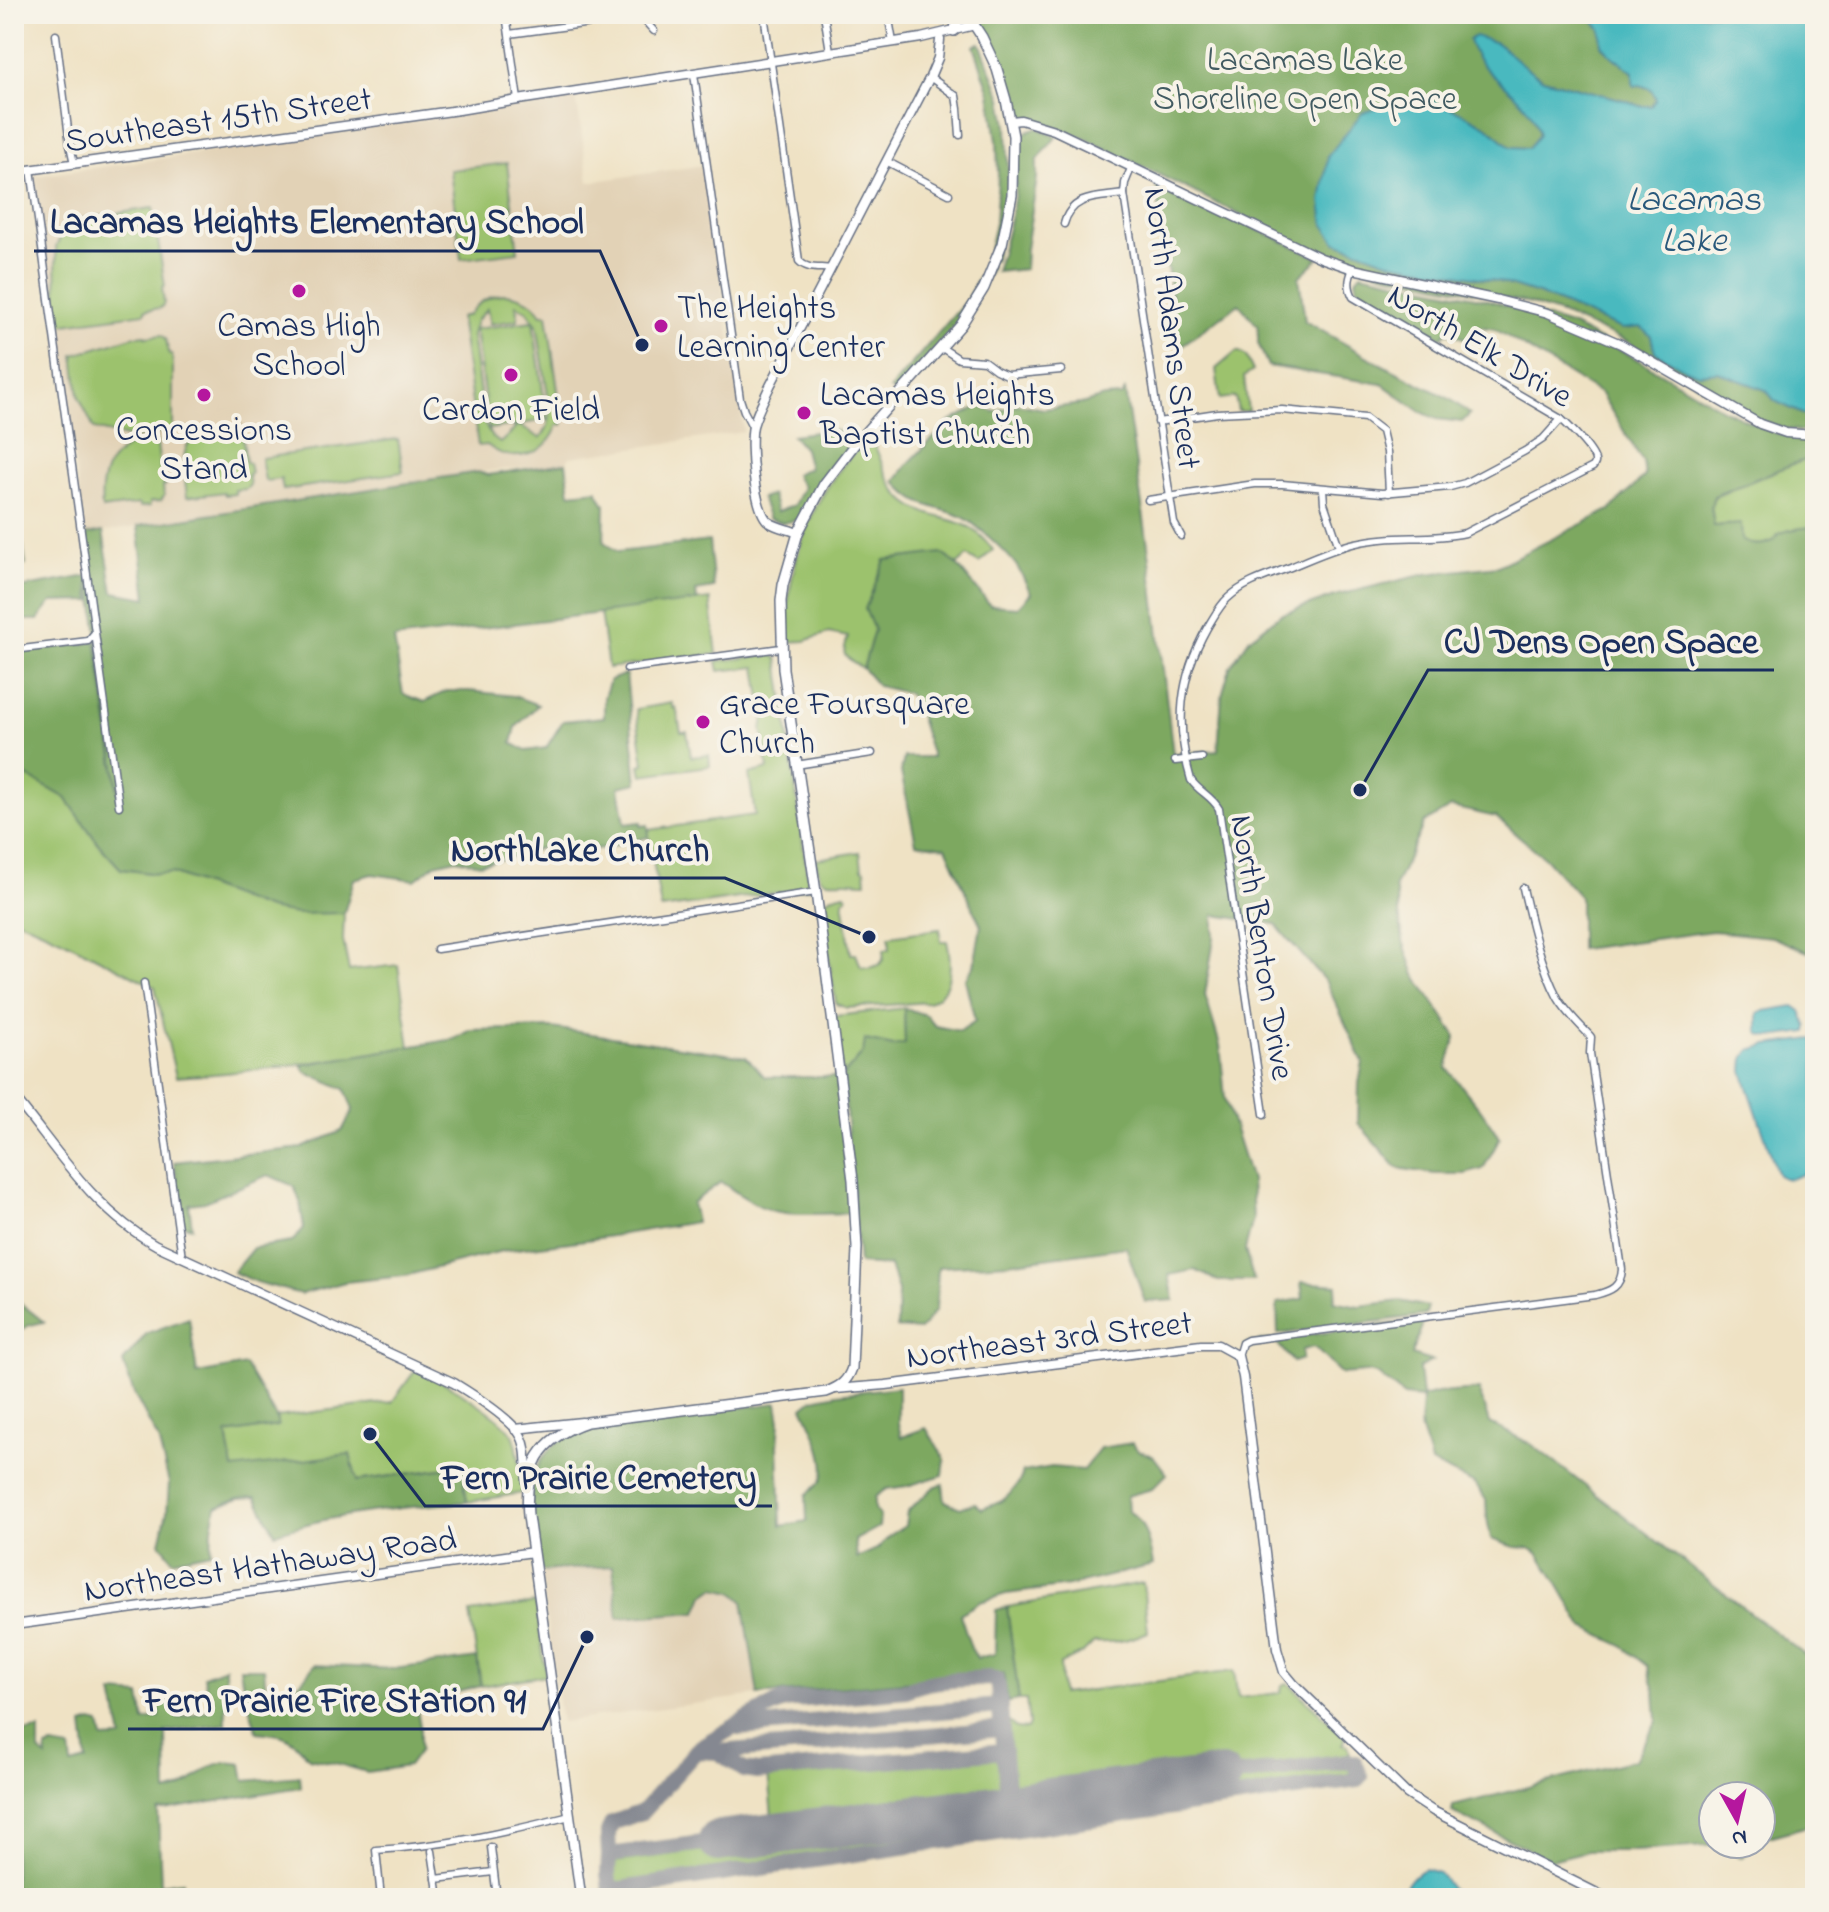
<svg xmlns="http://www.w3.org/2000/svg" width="1829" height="1912" font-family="'Indie Flower',sans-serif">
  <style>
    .built { fill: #e2d2b6 }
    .green { fill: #9cc26d; stroke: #5c7866; stroke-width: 2; fill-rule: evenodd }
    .forest { fill: #7da860; stroke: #4c6c5f; stroke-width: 2 }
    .water { fill: #49b9bf; stroke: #32748e; stroke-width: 2 }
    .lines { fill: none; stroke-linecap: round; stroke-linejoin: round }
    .taxiway { stroke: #858891; stroke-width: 16 }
    .runway { stroke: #858891; stroke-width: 42 }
    .minor-casing { stroke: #656e82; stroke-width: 9 }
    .tertiary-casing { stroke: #656e82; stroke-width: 11 }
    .secondary-casing { stroke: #656e82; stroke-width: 12 }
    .minor { stroke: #fff; stroke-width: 6 }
    .tertiary { stroke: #fff; stroke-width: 8 }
    .secondary { stroke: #fff; stroke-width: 9 }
    .poi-dot { fill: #b5179e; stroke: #f7f3e8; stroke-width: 3 }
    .labels { text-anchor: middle; stroke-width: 8; stroke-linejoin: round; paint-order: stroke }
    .park-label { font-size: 34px; fill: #425b62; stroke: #f7f3e8 }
    .street-label { font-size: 34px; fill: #1b2f5e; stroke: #f7f3e8 }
    .poi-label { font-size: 34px; fill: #1b2f5e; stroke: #f7f3e8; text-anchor: start }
    .water-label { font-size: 36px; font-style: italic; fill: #29587b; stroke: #f7f3e8 }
    .leader { fill: none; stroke: #1b2f5e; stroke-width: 3 }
    .callout-dot { fill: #1b2f5e; stroke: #f7f3e8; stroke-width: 3 }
    .callout-label { font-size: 36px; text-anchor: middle; font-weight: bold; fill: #1b2f5e; stroke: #f7f3e8; stroke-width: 8; stroke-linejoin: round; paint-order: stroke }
  </style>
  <rect width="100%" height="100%" fill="#f7f3e8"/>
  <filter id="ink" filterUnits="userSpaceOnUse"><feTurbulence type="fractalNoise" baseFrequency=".0125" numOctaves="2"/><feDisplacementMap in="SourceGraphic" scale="16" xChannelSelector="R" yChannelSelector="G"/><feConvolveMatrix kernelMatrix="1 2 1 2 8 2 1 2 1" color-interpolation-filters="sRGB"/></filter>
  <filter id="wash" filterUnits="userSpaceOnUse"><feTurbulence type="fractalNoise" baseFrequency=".006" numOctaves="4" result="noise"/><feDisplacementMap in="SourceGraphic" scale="32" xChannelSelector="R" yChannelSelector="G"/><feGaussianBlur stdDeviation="1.8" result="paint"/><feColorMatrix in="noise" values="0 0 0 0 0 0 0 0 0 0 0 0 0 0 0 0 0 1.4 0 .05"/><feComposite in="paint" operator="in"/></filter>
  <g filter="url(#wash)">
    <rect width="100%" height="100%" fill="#efe2c4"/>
    <g class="built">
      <path d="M576,96L589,182L704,165L744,432L570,457L566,463L478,472L85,535L35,176L281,142Z"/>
      <path d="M613,1566L619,1618L704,1595L714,1588L733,1592L743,1601L758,1695L561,1722L540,1572Z"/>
    </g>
    <g class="green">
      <path d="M507,163L518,252L461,259L450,170Z"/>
      <path d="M153,208L165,286L162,287L164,303L161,308L145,310V313L57,325L56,247L64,229L80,219Z"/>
      <path d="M503,294C520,295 532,300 542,314H547L563,425H558C546,456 513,466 487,445L478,446L460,317L468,315C477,303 488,296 503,294ZM516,305L527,311L537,325L550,409C550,421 548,430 540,438L523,428L522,426L514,427V430L500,443L491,436L484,423L472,335L476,321L487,309L490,324L518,320Z"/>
      <path d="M533,321L547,420L489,429L475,329Z"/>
      <path d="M145,335L146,337L162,335L166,339L169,355H172L173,365V431L130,438L94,429L79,397L74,355L135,336Z"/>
      <path d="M1236,352H1240L1246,356L1253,371L1244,377L1248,411H1238L1235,397L1220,399L1216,369Z"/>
      <path d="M241,425L246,462L249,463L251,473L248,474L250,485L246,489L235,490V494L225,495L224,492L187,497C179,439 183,434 241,425Z"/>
      <path d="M869,434C882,457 886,487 908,503C927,518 951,517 971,528C980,533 987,542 993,550L979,563L967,556L957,565L941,553L874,630L863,669C845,655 840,659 848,637L828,633L805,641L785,642C787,588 797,534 827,488C839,469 854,452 869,434Z"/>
      <path d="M156,437L161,475H164L166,485L163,486L164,496L161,501L150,502V506L140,507L139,504L102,509C98,467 115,445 156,437Z"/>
      <path d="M398,439L403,472L283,490L281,479L265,481L261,458Z"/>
      <path d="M1815,457V531L1812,527L1761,545L1747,544L1727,524L1714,527L1711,506L1714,497L1790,465Z"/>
      <path d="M710,599L717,654L608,668L600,612Z"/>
      <path d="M773,655L778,659L809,888L661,909L648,830L755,815L749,774L768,769L762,729L764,718L756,667L719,671L717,661Z"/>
      <path d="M672,703L673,708L676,707L681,732H687L691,757L709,755L710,766L642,775L640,765L644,764L636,709Z"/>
      <path d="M14,769L66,798L100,846L121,869L157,874L171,873L268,909L344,913L343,940L349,971L398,965L410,1047C332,1060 255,1072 176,1077L155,987L65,941L14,918Z"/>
      <path d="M860,852L862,869L865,870L866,882C859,882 853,881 846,881C823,881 819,885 816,859Z"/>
      <path d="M840,894H845L847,897V898L843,900L851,954H856L861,967L868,968L879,965L883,960L884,950L890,949L889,936L940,929L941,941H947C952,962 953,992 929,1002L847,1008L836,1004L828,953L825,901L830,897Z"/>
      <path d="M904,1008L905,1044L893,1046L866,1040L863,1053L843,1076L835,1016Z"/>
      <path d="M417,1368C437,1378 507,1417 514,1437C520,1453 520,1476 523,1493L467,1502L462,1466L356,1481L350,1454L233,1470L227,1434L277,1426L276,1417L392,1402Z"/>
      <path d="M1143,1583L1148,1632C1127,1641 1116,1643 1094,1642L1083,1653L1060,1664L1062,1694L1234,1671L1238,1698L1279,1693L1281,1692L1282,1685L1288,1683L1345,1737V1740L1343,1744L1348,1745L1350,1755L1018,1798L1011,1795L1004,1718L1016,1728L1027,1729L1029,1724L1026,1700H1019L1007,1607Z"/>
      <path d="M536,1603L546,1675L481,1686L470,1613Z"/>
      <path d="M997,1753L1002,1758L1005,1794L1002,1800L773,1829L768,1773Z"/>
      <path d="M1349,1767L1353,1777L1342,1780L1023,1827H1021L1018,1810Z"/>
      <path d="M1001,1810L1010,1812L1012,1824L1010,1829L634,1885H617L612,1877L614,1862Z"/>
    </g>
    <g class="forest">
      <path d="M972,14H1587L1601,29L1602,45L1613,57L1633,72V82L1651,89L1656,99L1651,106H1639L1628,101L1543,79L1528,69L1502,83C1520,100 1534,110 1539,135L1528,148L1511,147L1486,126L1337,242L1394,263L1497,281L1541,295L1622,329L1641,327L1651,336L1656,352L1686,370L1699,374L1717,372L1766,390L1775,401L1815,420V433L1785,429L1761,420L1716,396L1628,342L1561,314L1524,302L1387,274L1341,261L1276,236L1263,226L1083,137L1029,118L1016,115L1005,68Z"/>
      <path d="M980,43L1002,98L1007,125L1009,194L994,261L987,259L995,223L998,177L997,141L990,93L974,46Z"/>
      <path d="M1038,128L1056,137L1037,161V178L1026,249L1025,269L996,272C1003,248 1010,224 1014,199C1017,181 1014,160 1020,143C1023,133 1028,129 1038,128Z"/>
      <path d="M1156,183L1319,258L1299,277L1305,321L1379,363L1450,399L1470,414L1462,422L1437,419L1421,412L1382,384L1268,366L1258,343V326L1239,304L1178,348Z"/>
      <path d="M985,265L992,266L971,307L896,393L890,389L966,301Z"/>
      <path d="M1361,273L1489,300L1573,326L1640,361L1724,410L1775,433L1806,439H1815V457L1790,465L1714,496L1711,506L1714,526L1741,524L1742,540C1751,546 1765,546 1774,540C1776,538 1777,535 1779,534C1786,529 1803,528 1812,527L1815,531V955L1772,937L1713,931L1580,949V897L1545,858L1496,817L1451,807L1424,823L1395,886L1403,941L1415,975L1456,1036L1447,1068L1481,1110L1500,1138L1483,1169L1465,1174H1435L1397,1168L1358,1123L1359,1083L1363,1062L1326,982L1275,924L1214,915V938L1205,995L1220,1045L1225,1098L1251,1180L1253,1219L1245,1250L1254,1281H1218L1195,1270L1169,1275L1174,1300L1145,1302L1126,1247L1008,1263L938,1267L936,1310L920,1330L897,1328L898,1291L890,1266L859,1264L843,1076L863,1053L865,1040L893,1046L905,1044L904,1008L926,1015L935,1026L960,1031L975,1021L965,979L974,966L981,926L946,847L916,843L901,772L904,757H932L918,711L908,693L878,686L863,669L874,630L865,609L885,560L941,553L957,565L990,605L1018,607L1031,593C1026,584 1022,574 1016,565C1007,553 974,521 960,516C928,503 920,510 895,481L909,463L948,423L979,406L995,412L1018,404L1044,409L1081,404L1104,397L1122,396L1125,391L1149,552L1173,754L1218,750L1222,695L1230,667L1250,638L1280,615L1338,595L1426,574L1498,566L1610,510L1645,476L1643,462L1601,394L1495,329L1476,326L1469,340L1446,332L1442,338L1362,291L1357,287L1356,279Z"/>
      <path d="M832,430L858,436L801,519L783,523L769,519L761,498L772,495L777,512L794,505L803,487L797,479L795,474L803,470L809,469L804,449L792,435Z"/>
      <path d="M566,463L570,493L597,490L605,505L604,542L618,552L709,541L714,588L696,591L697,601L394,639L403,694L424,702L447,691H469L514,696L538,705L516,727L512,743L526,751L546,748L563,721L604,717V697L610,680L626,674L637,783L619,787L625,824L641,822V826L648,825L649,837L604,848L576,851L565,846L537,849L526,854L480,864L456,859L435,864L415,880L372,874L354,879L344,913L296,914L268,909L172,873L157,874L121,869L100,846L66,798L14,769V653L88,643L96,640L120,807L85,535L103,532L113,592L147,598L138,526L478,472L488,475Z"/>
      <path d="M14,484L26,565L14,567Z"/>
      <path d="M88,576L91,601L52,602L38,620H14V589Z"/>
      <path d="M552,1028L746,1057L765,1077H836L842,1119L852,1213C827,1213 793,1217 770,1210C752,1204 736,1192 721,1182L692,1203L696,1222L593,1239L502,1251L404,1276L345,1282L301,1294L256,1282L233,1272L253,1248L292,1242L304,1228L300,1202L294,1186L268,1175L205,1202L189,1204L192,1227L183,1225L174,1162L302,1148L342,1131L353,1110L345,1089L306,1072L301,1065L454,1039L471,1030Z"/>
      <path d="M1301,1282L1337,1285L1334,1301L1359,1306L1400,1301L1428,1307L1426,1315L1278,1334L1277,1303L1303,1299Z"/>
      <path d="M19,1302L44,1322L30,1325L14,1334V1303Z"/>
      <path d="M189,1318L197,1374L245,1365L276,1417L278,1426L227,1434L233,1469L350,1454L357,1481L462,1466L467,1502C419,1506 371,1510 324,1520C307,1523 291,1529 275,1533L256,1497L239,1498L216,1507L212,1528L211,1552L173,1560L160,1543L167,1512L169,1483L158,1439L134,1394L123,1362L147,1333Z"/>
      <path d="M1424,1320L1412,1355L1432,1361L1419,1368L1422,1397L1437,1393L1479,1390L1489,1423L1531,1444L1815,1663V1824L1768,1837L1761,1843V1796H1713V1844H1759L1742,1858L1719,1845L1635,1851H1587L1551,1860L1452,1812L1453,1806L1635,1760L1657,1721L1655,1691L1648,1666L1621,1645L1583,1627L1554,1577L1538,1553L1529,1548L1515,1547L1491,1539L1487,1518L1486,1500L1475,1484L1431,1463C1429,1452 1424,1442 1421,1431C1419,1424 1422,1407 1422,1398L1404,1396L1377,1374L1367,1372L1341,1374L1314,1347L1302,1350V1359L1293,1362L1277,1343L1245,1348L1244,1346L1247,1343Z"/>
      <path d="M898,1387V1423L901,1437L926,1428L945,1459L943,1475L907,1486L886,1489L875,1497V1509L880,1516L879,1527L855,1540L857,1558L877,1549L892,1534L905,1526L907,1512L934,1487L943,1484L945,1501L960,1508L975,1503L982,1509C988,1506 997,1504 1003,1500C1011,1494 1021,1482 1023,1472L1052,1467L1083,1470L1100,1448L1132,1443L1138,1450L1154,1457L1167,1474L1152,1489L1127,1496L1128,1511C1145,1520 1150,1546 1153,1565L1069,1586L1006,1594L980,1602L960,1614L971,1648L977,1658L995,1654L996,1610L1007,1607L1019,1700L1008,1702L1003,1673L758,1695L743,1601L733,1592L714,1588L704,1595L697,1612L618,1618L613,1566L540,1571C532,1519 514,1465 570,1434C577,1430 587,1428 594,1426L777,1403L780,1421L778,1445L781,1526L807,1521L806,1495C810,1491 818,1486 821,1481C831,1463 811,1424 803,1407L813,1399L837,1394Z"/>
      <path d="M477,1658L481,1686L416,1703L420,1726V1750L408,1766L367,1772L335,1763L309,1758C291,1736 284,1734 257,1732L243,1686L240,1668H264L266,1690L278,1702L279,1693L300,1683L314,1665L393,1669Z"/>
      <path d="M225,1668L226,1724L166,1732L167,1793C200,1787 202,1755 242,1764L245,1781L300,1776L301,1787L158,1811L161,1884L183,1881V1898H14V1714L22,1716L21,1733L39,1730V1751L47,1757L46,1748L52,1746L70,1749L72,1765L87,1761L83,1725L92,1722L100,1724L103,1739L122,1738L113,1693L140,1695L144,1721L160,1717L158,1696L165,1698L178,1718L209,1710L204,1676Z"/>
    </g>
    <g class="water">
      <path d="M1587,14H1815V420L1775,401L1766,390L1718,372L1699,374L1686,370L1655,352L1651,336L1641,327L1622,329L1541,295L1497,281L1394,263L1336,242L1324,225L1321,201L1328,156L1362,113L1402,100L1423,97L1460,112L1486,126L1511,147L1528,148L1539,135C1531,91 1480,81 1469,40L1475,36L1497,43L1528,69L1543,79L1628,101L1639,106H1651L1656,99L1651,89L1640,85L1634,86L1633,82V72L1613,57L1602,45L1601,29Z"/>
      <path d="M1794,1006L1801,1011L1808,1027L1807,1032L1771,1037L1761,1035L1758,1031V1014L1764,1011Z"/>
      <path d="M1812,1039L1815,1040V1168C1803,1173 1790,1184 1778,1175L1749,1090L1743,1071L1744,1058L1750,1050L1767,1045Z"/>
      <path d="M1425,1869L1439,1873L1452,1890L1455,1898H1399C1406,1886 1412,1874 1425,1869Z"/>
    </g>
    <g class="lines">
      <g class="taxiway">
        <path d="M738,1728L1000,1706"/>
        <path d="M696,1751L718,1752L1002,1729"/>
        <path d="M718,1752L744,1770L757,1772L1004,1751"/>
        <path d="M1017,1830L1357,1780L1361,1776L1355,1763L1348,1761L1221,1777"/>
        <path d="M609,1855L608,1874L610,1888L620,1889L1017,1830L1013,1809L1007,1787L998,1686L995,1679L989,1678C964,1680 930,1678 907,1690L783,1701L754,1715L700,1747L642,1812L612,1823L608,1833L609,1855L719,1841"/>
      </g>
      <path class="runway" d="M719,1841L1221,1777"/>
    </g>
  </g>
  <g filter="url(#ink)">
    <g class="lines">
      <defs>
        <g id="minor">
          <path d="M506,14L518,100"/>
          <path d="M764,14L799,261C807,270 820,267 831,269"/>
          <path d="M824,14L830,51"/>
          <path d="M888,14L893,42"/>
          <path d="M509,34L628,18L644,20L654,31"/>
          <path d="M56,35L70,145L73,159L76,163"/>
          <path d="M694,74L740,399L744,411L753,428"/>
          <path d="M930,77L956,96L958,109L960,135"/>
          <path d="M886,161L949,194"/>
          <path d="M1132,166L1125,183L1124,194L1170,497L1174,523L1181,536"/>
          <path d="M31,169L119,806"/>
          <path d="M1064,224C1072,194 1099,198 1124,194"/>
          <path d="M942,348L959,359L984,361L996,370L1007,375L1061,370"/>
          <path d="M1158,422L1217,413L1282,410L1365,418L1382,431L1387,452L1389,493"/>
          <path d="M1323,489L1324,503L1339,547"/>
          <path d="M1148,500L1255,484H1282L1382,493L1450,487L1465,483L1525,451L1543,439L1561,419"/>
          <path d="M14,650L88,641L93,635"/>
          <path d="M627,669L781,648"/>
          <path d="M1175,761L1202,758"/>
          <path d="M796,765L872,753"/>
          <path d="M437,949L816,892"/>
          <path d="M144,983L182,1257"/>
          <path d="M1264,1114L1219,809C1212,796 1199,792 1191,780C1175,725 1179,678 1207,628C1214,617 1219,606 1228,598C1246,581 1271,575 1293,566C1314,557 1334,548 1356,543C1392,534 1429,541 1465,533L1593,467C1594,465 1596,463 1595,461C1595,452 1568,425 1561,419L1353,297C1348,287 1348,280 1353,269"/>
          <path d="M1238,1356L1242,1343L1248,1340L1595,1295C1611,1291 1621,1287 1622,1269L1590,1053L1591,1037C1580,1025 1566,1012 1558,998C1541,966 1531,923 1523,888"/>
          <path d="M491,1847L497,1898"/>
          <path d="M432,1851L439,1898"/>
          <path d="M436,1879L493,1872"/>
          <path d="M381,1898L376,1850C445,1846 503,1833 570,1816"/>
        </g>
        <g id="tertiary">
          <path d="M1011,121L1021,120L1054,130L1321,258L1353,269L1498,300L1548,313L1621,344L1760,424L1786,433L1815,435"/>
          <path d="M14,172L459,110L518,100L921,38L975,25"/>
          <path d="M798,533C789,529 777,528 769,522C754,512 749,444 753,426C757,412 764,399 770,386L930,77L938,58L940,40"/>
          <path d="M14,1097C57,1149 95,1212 156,1245L454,1383C472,1394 511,1418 521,1436C528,1449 526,1468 527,1482"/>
          <path d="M835,1389L886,1385L1201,1345H1218L1238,1356L1243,1377L1277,1649L1284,1672L1294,1684L1407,1794L1433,1811L1607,1898"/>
          <path d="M515,1429L582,1422"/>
          <path d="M14,1625L533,1552"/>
        </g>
        <g id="secondary">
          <path d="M954,31L960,14"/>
          <path d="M581,1898L528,1516C524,1467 539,1438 587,1422L826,1392C840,1387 847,1382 852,1368L857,1248L853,1180L816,892L783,669L781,601L783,585L798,533L824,484L854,445L961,325L984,288L1002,244L1012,195L1013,136L1006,100L997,69L982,37L967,14"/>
        </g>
      </defs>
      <use href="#minor" class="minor-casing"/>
      <use href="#tertiary" class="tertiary-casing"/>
      <use href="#secondary" class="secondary-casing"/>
      <use href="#minor" class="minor"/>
      <use href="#tertiary" class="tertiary"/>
      <use href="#secondary" class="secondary"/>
    </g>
  </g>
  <g class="poi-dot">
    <circle cx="299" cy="291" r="8"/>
    <circle cx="661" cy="326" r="8"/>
    <circle cx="511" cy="375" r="8"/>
    <circle cx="204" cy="395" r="8"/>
    <circle cx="804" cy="413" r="8"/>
    <circle cx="703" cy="722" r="8"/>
  </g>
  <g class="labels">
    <g class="park-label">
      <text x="1305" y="70">Lacamas Lake<tspan x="1305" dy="39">Shoreline Open Space</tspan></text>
    </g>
    <g class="street-label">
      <text transform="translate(218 118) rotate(-8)" y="12">Southeast 15th Street</text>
      <text transform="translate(1174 328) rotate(83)" y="12">North Adams Street</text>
      <text transform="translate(1481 344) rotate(31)" y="12">North Elk Drive</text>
      <text transform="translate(1264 947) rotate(81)" y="12">North Benton Drive</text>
      <text transform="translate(1049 1338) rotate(-7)" y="12">Northeast 3rd Street</text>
      <text transform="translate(270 1563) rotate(-8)" y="12">Northeast Hathaway Road</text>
    </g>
    <g class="poi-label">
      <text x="677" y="318">The Heights<tspan x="677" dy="39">Learning Center</tspan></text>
      <text x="299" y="336" text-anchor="middle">Camas High<tspan x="299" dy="39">School</tspan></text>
      <text x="820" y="405">Lacamas Heights<tspan x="820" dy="39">Baptist Church</tspan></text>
      <text x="511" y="420" text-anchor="middle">Cardon Field</text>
      <text x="204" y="440" text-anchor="middle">Concessions<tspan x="204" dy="39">Stand</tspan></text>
      <text x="719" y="714">Grace Foursquare<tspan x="719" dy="39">Church</tspan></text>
    </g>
    <g class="water-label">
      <text x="1694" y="210">Lacamas<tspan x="1694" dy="41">Lake</tspan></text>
    </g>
  </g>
  <path class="leader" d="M642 345L600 251H34M1360 790L1428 670H1774M869 937L725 878H434M370 1434L425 1506H772M587 1637L543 1729H128"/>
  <g class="callout-dot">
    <circle cx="642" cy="345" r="8"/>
    <circle cx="1360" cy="790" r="8"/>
    <circle cx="869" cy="937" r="8"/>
    <circle cx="370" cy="1434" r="8"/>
    <circle cx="587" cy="1637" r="8"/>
  </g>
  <g class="callout-label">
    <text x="317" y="233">Lacamas Heights Elementary School</text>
    <text x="1601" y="653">CJ Dens Open Space</text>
    <text x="580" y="861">NorthLake Church</text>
    <text x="599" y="1489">Fern Prairie Cemetery</text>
    <text x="335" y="1712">Fern Prairie Fire Station 91</text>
  </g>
  <rect width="1829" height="1912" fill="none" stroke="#f7f3e8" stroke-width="48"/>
  <g transform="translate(1737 1820) rotate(172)"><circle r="38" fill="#f7f3e8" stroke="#9fa5b1" stroke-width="2"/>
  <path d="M0-6L14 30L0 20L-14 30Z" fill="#b5179e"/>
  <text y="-12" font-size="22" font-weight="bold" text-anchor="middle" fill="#1b2f5e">N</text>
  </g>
</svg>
